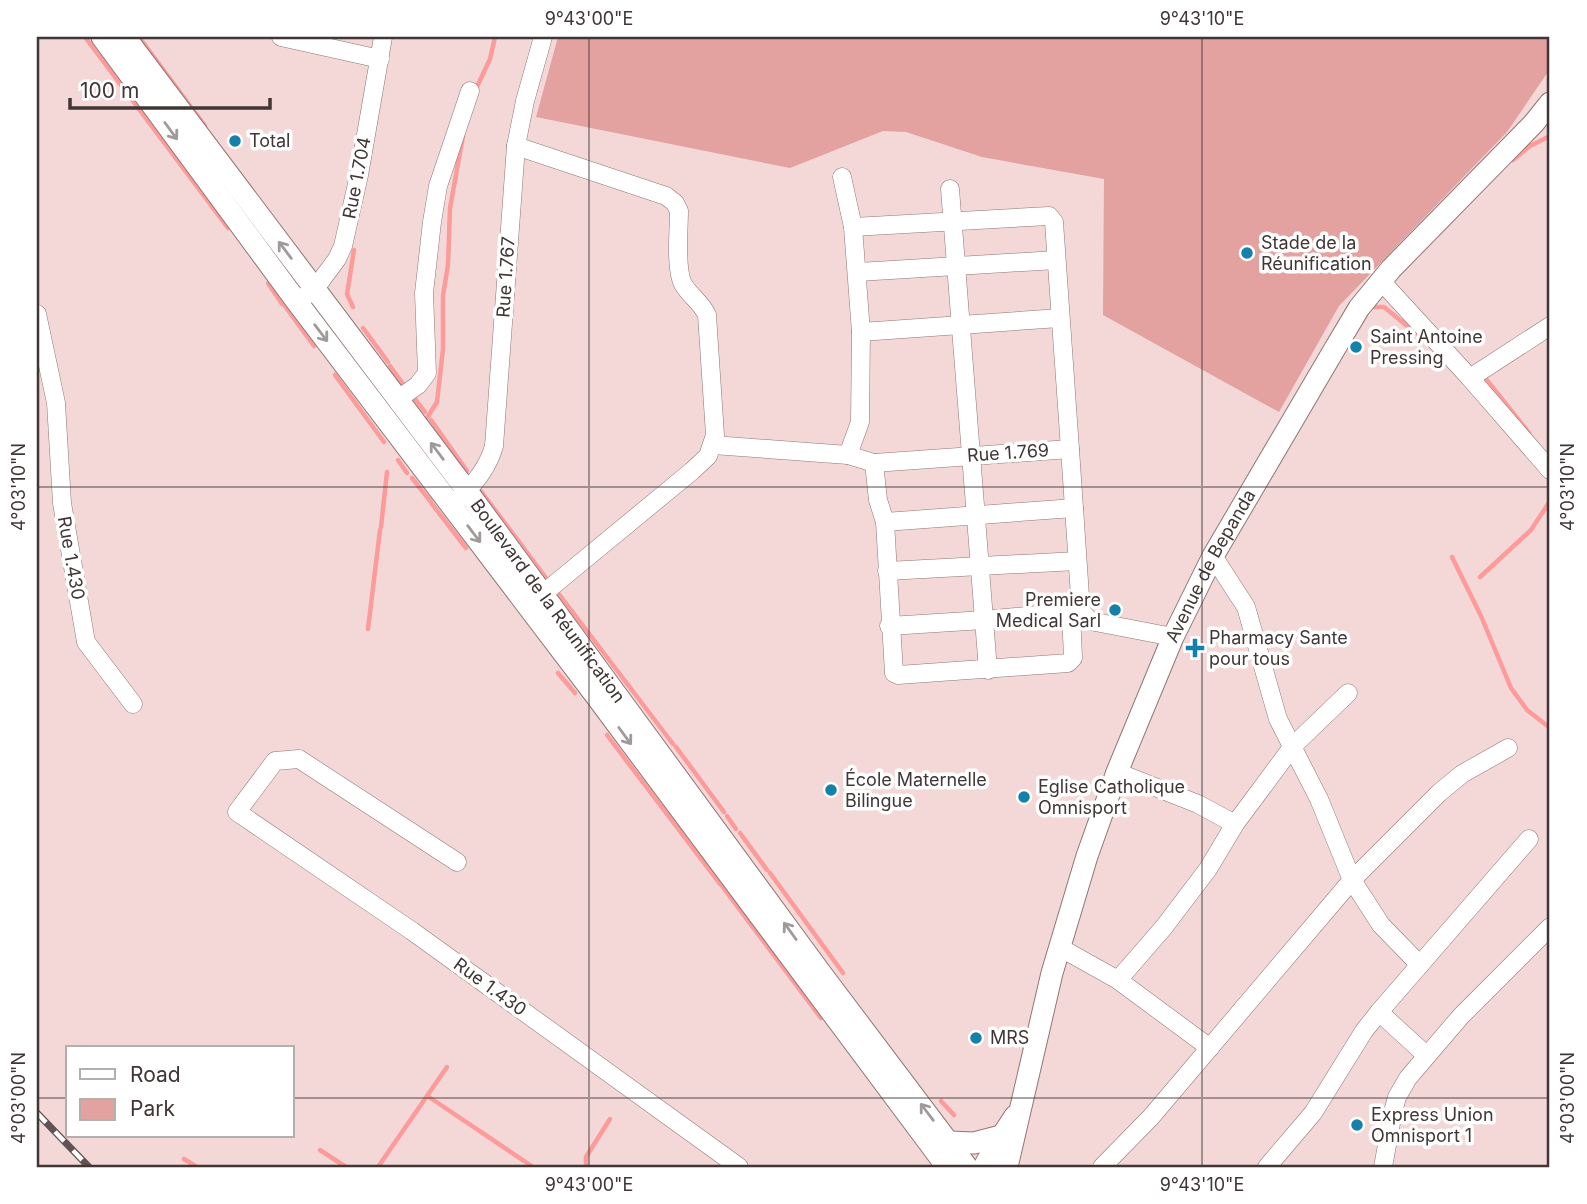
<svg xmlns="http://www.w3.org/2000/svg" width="1587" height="1204" font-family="Inter,sans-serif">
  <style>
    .green { fill: #e3a1a0 }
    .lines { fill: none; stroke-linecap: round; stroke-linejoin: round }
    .stream { stroke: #fd9a9a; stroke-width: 4.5 }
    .minor-casing { stroke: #8f7675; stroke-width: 19 }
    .major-casing { stroke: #8f7675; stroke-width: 23 }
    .minor { stroke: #fff; stroke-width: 18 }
    .major { stroke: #fff; stroke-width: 21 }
    .rail-casing { stroke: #615353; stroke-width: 7 }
    .rail { stroke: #fff; stroke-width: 4.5; stroke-dasharray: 13; stroke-linecap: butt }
    .oneway { stroke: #a09a9a }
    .ticks { fill: none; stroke: #413636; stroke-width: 2; stroke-opacity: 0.45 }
    .poi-dot { fill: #1381a9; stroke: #fff; stroke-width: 2.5 }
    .labels { text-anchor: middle; stroke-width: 7; stroke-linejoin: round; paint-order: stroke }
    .poi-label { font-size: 18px; fill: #413636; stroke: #fff; text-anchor: start }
    .street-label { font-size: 18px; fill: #413636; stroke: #fff }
    .neatline { fill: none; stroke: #413636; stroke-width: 2.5 }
    .ticks-label { font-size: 18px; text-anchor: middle; fill: #413636 }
  </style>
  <rect width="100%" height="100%" fill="#f3d8d7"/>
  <path class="green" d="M558,37H1549L1550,69L1507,132L1339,306L1279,412L1103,315L1104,179L982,157L906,132L883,131L790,168L536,117Z"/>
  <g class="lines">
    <g class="stream">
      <path d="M85,37L228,228"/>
      <path d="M139,37L205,126"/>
      <path d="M475,91L490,59L495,37"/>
      <path d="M1513,160L1530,146L1550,136"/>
      <path d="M268,283L282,304"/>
      <path d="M285,306L314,346"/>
      <path d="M353,307L347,294L354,250"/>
      <path d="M1370,307H1384L1423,339"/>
      <path d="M363,328L388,362"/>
      <path d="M390,366L406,388"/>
      <path d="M335,375L384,442"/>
      <path d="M1486,379L1529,433"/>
      <path d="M412,395L425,412"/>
      <path d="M427,418L437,402L443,349V295L448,265L450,208L463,136"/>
      <path d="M431,420L467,471"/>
      <path d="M398,460L407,473"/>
      <path d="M412,478L431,502"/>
      <path d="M1550,482V484"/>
      <path d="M477,486L549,582"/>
      <path d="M432,504L466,548"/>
      <path d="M381,527L387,472"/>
      <path d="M1452,557L1481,616L1511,688L1527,710L1550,728"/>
      <path d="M1480,577L1531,530L1550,501"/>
      <path d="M555,589L673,744"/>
      <path d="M368,629L380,530"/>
      <path d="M558,673L575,693"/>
      <path d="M607,735L720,884"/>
      <path d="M676,747L724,812"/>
      <path d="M727,816L736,829"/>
      <path d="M740,833L767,870"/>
      <path d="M770,873L843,973"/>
      <path d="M722,886L821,1018"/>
      <path d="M429,1097L533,1167"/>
      <path d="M941,1101L954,1115"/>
      <path d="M320,1150L346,1167"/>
      <path d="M184,1159L197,1167"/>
      <path d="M378,1167L447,1067"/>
      <path d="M586,1167V1157L610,1119"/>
    </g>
    <defs>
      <g id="minor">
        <path d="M281,37L380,59"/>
        <path d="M516,146L666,196L675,203L679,211C679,229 675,269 683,284C690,296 701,302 707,315L715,435L708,456L692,471L533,602"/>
        <path d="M842,177L853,227L861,332L860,422L848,455"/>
        <path d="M950,189L988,670"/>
        <path d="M858,272L1056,260"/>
        <path d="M1381,281L1470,378L1550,470"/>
        <path d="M305,296L314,290L337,259L343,246L359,175L383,37"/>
        <path d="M37,314L56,403L62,503L86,642L133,704"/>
        <path d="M861,332L1060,318"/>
        <path d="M1470,378L1550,326"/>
        <path d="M398,399L418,385L427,373L424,293L432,222L438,186L470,91"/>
        <path d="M713,445L848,455L874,463L1070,449L1054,222L1049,216L853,227"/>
        <path d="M1070,449L1081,611L1090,621L1173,637"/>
        <path d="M874,463L878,500L885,522L894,673L898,675L1068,663L1073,658L1071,612"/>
        <path d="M457,500C474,485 488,468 494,446L516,146L525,101L543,37"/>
        <path d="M885,522L1074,508"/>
        <path d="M1213,556L1246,607L1278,719L1319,799L1352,880L1381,925L1420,965"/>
        <path d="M887,571L1077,561"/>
        <path d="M889,626L984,620L1081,611"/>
        <path d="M1117,772L1198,804L1235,824"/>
        <path d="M457,862L299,759L275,761L237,812L412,931L739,1167"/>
        <path d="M1059,947L1118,980L1210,1048"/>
        <path d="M1118,980L1164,927L1208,869L1235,824L1293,746L1348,693"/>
        <path d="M1379,1012L1426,1055"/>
        <path d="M1102,1167L1151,1117L1352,880L1439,793L1462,774L1508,748"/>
        <path d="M1267,1167L1313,1113L1364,1031L1379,1012L1529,839"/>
        <path d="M1383,1167L1393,1112L1397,1097L1408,1078L1461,1016L1550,927"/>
      </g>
      <g id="major">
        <path d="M102,37L297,302L596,696L947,1167"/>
        <path id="s1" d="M125,37L467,491L820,972L967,1167"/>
        <path d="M949,1142L974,1143L1001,1136"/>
        <path d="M984,1167L994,1148L1015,1116"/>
        <path id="s2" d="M1007,1167L1052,973L1087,856L1117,772L1173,637L1213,556L1334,350L1359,308L1391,269L1534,123L1550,103"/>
      </g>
    </defs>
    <use href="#minor" class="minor-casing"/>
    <use href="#major" class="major-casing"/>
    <use href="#minor" class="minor"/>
    <use href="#major" class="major"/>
    <defs>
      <path id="rail" d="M37,1113L89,1167"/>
    </defs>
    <use href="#rail" class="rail-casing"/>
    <use href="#rail" class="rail"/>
  </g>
  <defs><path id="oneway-shaft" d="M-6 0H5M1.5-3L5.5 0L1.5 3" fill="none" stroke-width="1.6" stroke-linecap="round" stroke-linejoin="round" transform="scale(1.75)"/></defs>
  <g class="oneway">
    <use href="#oneway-shaft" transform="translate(171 131) rotate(54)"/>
    <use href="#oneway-shaft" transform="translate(285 250) rotate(-127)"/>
    <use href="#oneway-shaft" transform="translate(321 333) rotate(53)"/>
    <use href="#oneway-shaft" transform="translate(437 451) rotate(-127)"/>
    <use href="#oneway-shaft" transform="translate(474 534) rotate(53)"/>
    <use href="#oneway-shaft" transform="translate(625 736) rotate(54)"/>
    <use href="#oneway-shaft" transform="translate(790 931) rotate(-126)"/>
    <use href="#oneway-shaft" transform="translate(927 1112) rotate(-127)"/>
  </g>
  <path class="ticks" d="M589,37V1167M1202,37V1167M37,487H1550M37,1098H68M292,1098H1550"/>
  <g class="poi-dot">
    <circle cx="235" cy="141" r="7"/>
    <circle cx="1247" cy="253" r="7"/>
    <circle cx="1356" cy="347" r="7"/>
    <circle cx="1115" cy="610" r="7"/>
    <path d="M1191.5 637.5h7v7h7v7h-7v7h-7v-7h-7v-7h7z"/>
    <circle cx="831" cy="790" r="7"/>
    <circle cx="1024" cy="797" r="7"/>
    <circle cx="976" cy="1038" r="7"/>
    <circle cx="1357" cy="1125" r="7"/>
  </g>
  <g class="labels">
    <g class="poi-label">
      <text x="249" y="147">Total</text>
      <text x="1261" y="249">Stade de la<tspan x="1261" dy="21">Réunification</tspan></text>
      <text x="1370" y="343">Saint Antoine<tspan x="1370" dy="21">Pressing</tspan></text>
      <text x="1101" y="606" text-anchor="end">Premiere<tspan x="1101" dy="21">Medical Sarl</tspan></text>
      <text x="1209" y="644">Pharmacy Sante<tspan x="1209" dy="21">pour tous</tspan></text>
      <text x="845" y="786">École Maternelle<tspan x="845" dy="21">Bilingue</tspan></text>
      <text x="1038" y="793">Eglise Catholique<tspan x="1038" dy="21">Omnisport</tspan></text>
      <text x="990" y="1044">MRS</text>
      <text x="1371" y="1121">Express Union<tspan x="1371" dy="21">Omnisport 1</tspan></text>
    </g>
    <g class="street-label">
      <text transform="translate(357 178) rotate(-79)" y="6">Rue 1.704</text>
      <text transform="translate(506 277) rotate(-86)" y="6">Rue 1.767</text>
      <text transform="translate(1008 453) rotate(-4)" y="6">Rue 1.769</text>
      <text transform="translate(71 558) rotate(80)" y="6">Rue 1.430</text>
      <text dy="6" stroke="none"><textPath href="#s2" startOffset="637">Avenue de Bepanda</textPath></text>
      <text dy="6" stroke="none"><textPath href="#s1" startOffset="705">Boulevard de la Réunification</textPath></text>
      <text transform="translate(490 987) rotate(36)" y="6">Rue 1.430</text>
    </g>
  </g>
  <rect width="1587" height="1204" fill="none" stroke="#ffffff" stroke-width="77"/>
  <rect x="66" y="1046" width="228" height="91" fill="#ffffff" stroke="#b3afaf" stroke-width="2"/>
  <rect x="80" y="1069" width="35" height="10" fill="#ffffff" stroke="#b3afaf" stroke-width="2"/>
  <text x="130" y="1082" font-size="21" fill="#413636">Road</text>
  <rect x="80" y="1099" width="35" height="21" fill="#e3a1a0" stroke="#b3afaf" stroke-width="2"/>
  <text x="130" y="1116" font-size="21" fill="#413636">Park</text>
  <path d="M70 98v10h200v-10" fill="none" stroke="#413636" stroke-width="3.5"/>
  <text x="80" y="98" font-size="21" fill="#413636" stroke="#ffffff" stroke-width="5" paint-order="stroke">100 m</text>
  <rect x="38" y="38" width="1510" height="1128" class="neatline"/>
  <g class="ticks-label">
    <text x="589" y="25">9°43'00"E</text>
    <text x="1202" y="25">9°43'10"E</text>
    <text transform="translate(19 487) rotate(-90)" y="6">4°03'10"N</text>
    <text transform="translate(1568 487) rotate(-90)" y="6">4°03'10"N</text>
    <text transform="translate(19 1098) rotate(-90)" y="6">4°03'00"N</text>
    <text transform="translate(1568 1098) rotate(-90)" y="6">4°03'00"N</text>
    <text x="589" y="1191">9°43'00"E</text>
    <text x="1202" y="1191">9°43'10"E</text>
  </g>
</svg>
